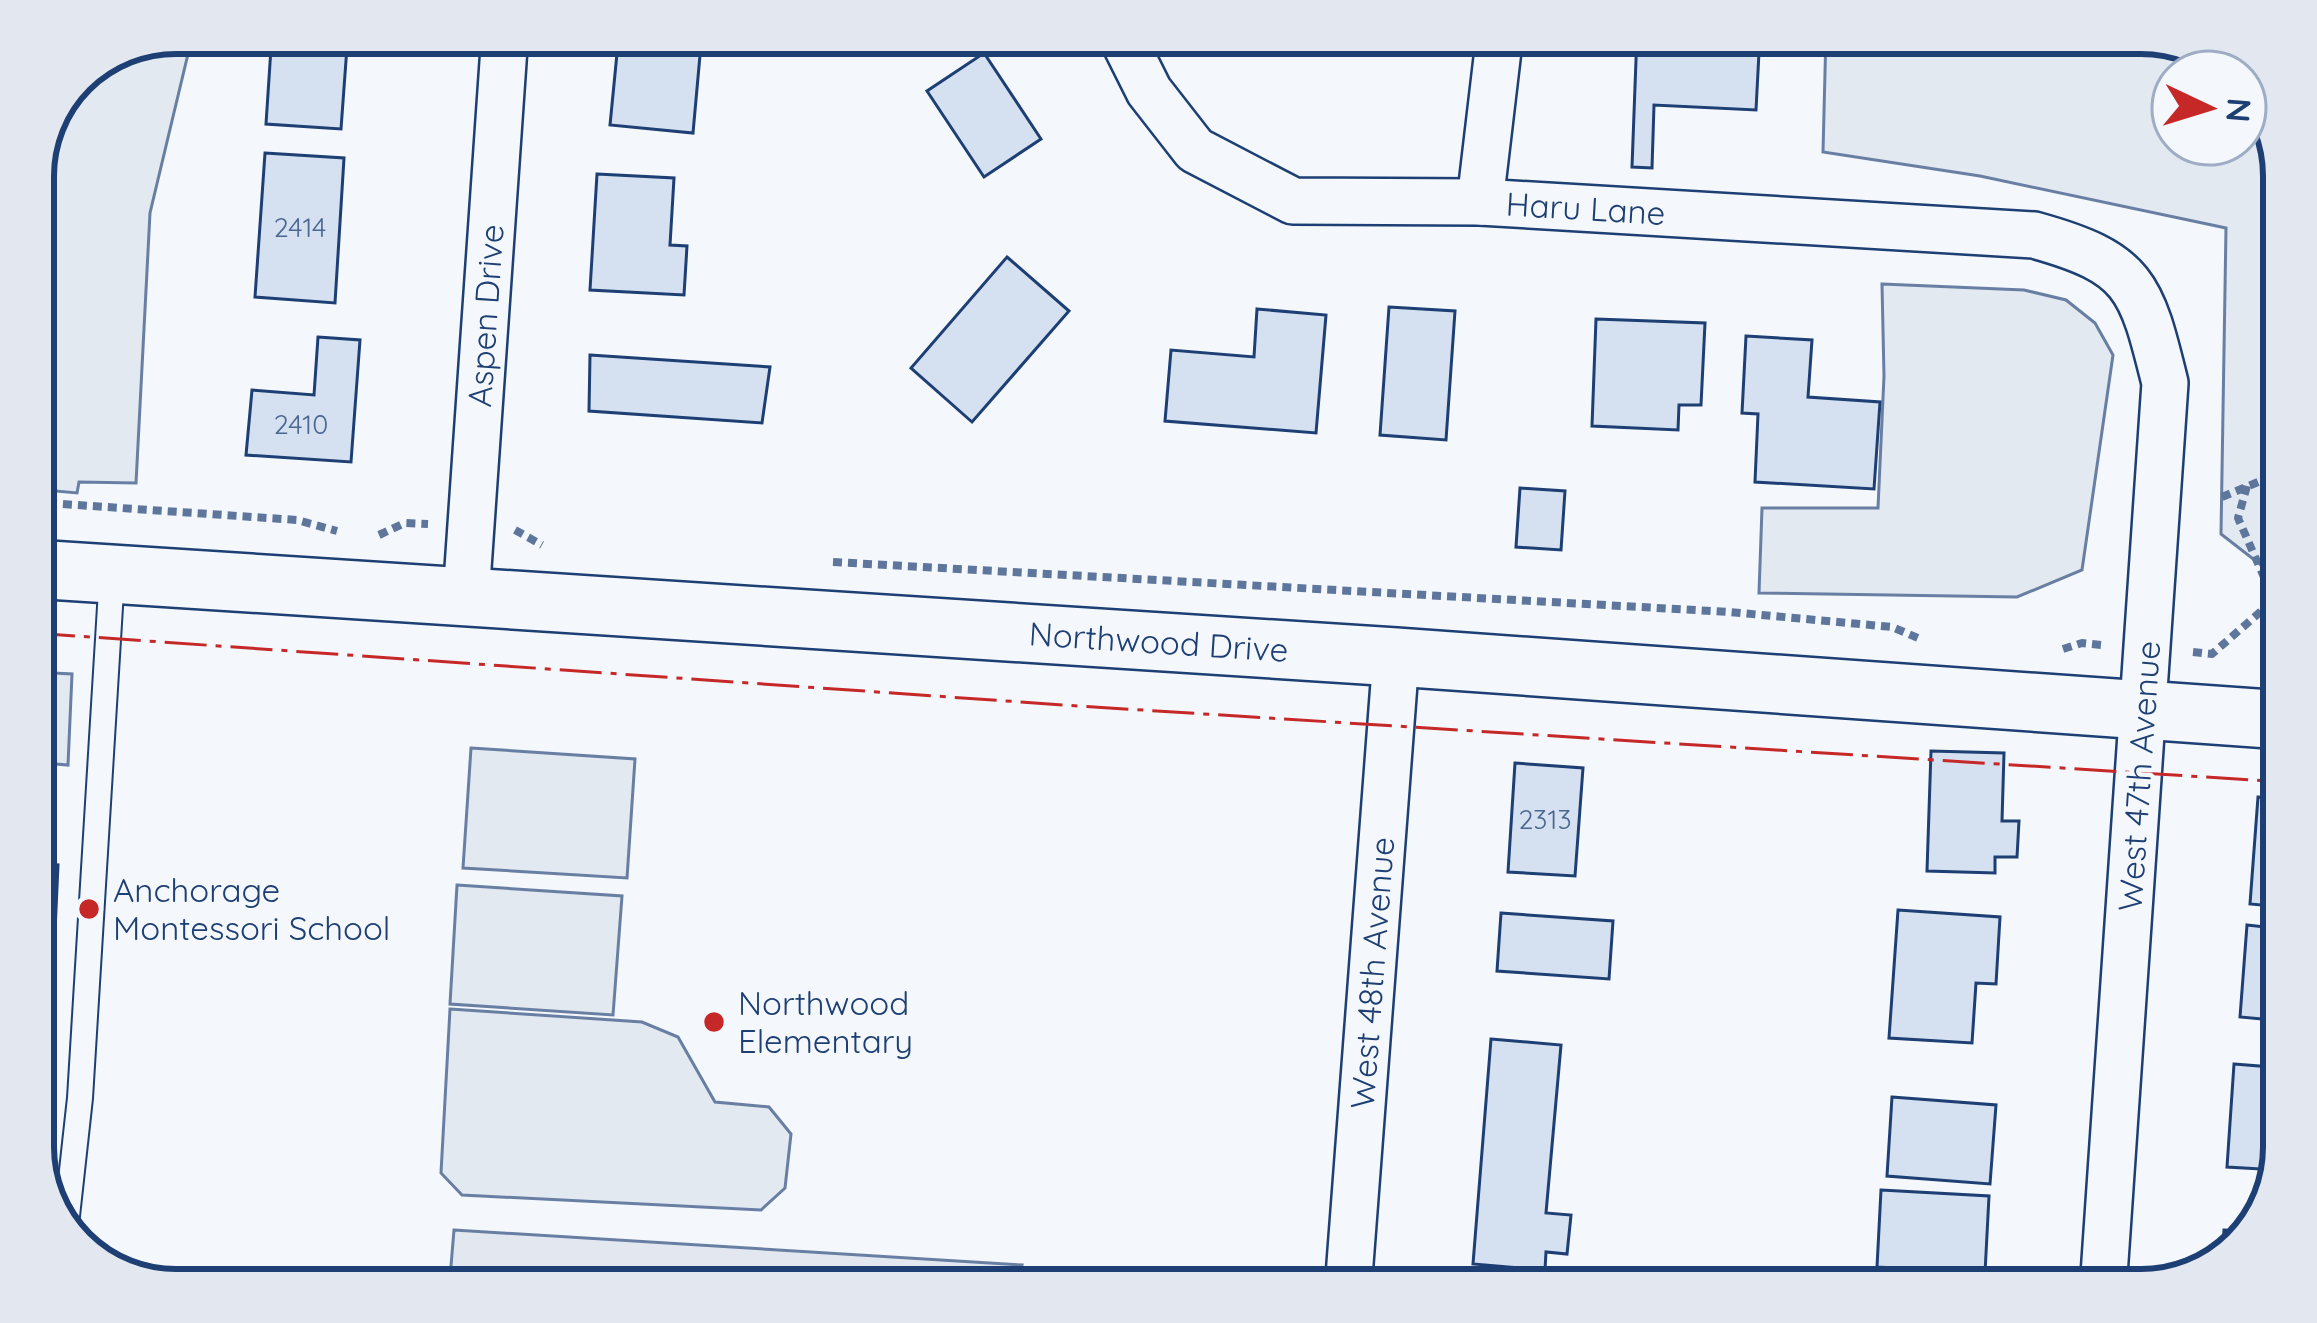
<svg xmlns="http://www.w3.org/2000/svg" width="2317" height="1323" font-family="Quicksand,sans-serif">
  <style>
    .green { fill: #e3e9f0; stroke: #687fa3; stroke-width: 3 }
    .parking { fill: #e3e8f0; stroke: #687fa3; stroke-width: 3 }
    .building { fill: #d5e0f0; stroke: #1d3f73; stroke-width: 3 }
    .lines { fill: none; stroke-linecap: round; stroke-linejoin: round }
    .service-casing { stroke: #1d3f73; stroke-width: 28 }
    .minor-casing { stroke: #1d3f73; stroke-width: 50 }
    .tertiary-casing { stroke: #1d3f73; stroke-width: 62 }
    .path { stroke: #5e769c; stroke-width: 8; stroke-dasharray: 9 6; stroke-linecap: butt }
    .service { stroke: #f4f7fb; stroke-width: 24 }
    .minor { stroke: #f4f7fb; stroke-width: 45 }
    .tertiary { stroke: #f4f7fb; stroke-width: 57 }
    .power { stroke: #c62828; stroke-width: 3; stroke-dasharray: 42 9 6 9; stroke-linecap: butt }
    .poi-dot { fill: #c62828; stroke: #f4f7fb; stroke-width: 4.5 }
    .labels { text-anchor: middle; stroke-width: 9; stroke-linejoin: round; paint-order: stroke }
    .number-label { font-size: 27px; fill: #4b6792 }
    .street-label { font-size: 33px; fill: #1d3f73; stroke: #f4f7fb }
    .poi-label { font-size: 33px; fill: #1d3f73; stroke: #f4f7fb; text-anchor: start }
    .rim { fill: none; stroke: #1d3f73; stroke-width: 6 }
  </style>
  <rect width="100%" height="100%" fill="#f4f7fb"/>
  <g class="green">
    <path d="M176,33H193L150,213L136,483L79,482L77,493L33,489V167L75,74Z"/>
    <path d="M1826,33H2141L2212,52L2234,72H2173V144H2245V83L2260,97L2284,167V583L2221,534L2226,228L1980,176L1823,152Z"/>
    <path d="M1882,284L2024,290L2066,300L2095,323L2113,355L2082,570L2017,597L1759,593L1762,508H1878L1884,376Z"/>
    <path d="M33,672L72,674L68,765L33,762Z"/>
    <path d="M471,748L635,759L627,878L463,868Z"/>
    <path d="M457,885L622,896L613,1015L450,1004Z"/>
    <path d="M450,1009L642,1022L678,1037L715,1102L769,1107L791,1134L785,1188L761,1210L462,1195L441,1173Z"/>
  </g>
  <path class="parking" d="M454,1230L1022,1265L1015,1290H449Z"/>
  <g class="building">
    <path d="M272,33H348L341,129L266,124Z"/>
    <path d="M619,33H702L693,133L610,125Z"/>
    <path d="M1637,33H1760L1756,110L1654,105L1652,168L1632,167Z"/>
    <path d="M984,53L1041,139L984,177L927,91Z"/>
    <path d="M265,153L344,158L335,303L255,297Z"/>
    <path d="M597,174L674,178L670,245L687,246L684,295L590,290Z"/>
    <path d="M1007,257L1069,311L972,422L911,368Z"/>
    <path d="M1389,307L1455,311L1446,440L1380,435Z"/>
    <path d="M1257,309L1326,315L1316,433L1165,421L1171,350L1254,357Z"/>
    <path d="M1596,319L1705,323L1701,405H1679L1678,430L1592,426Z"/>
    <path d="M1746,336L1812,340L1808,397L1880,402L1874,489L1755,482L1758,414L1742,413Z"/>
    <path d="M318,337L360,340L351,462L246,455L252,390L314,395Z"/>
    <path d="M590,355L770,367L762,423L589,411Z"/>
    <path d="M1520,488L1565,491L1561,550L1516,547Z"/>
    <path d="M1931,751L2004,753L2002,821H2019L2017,857H1995V873L1927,871Z"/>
    <path d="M33,762H53L49,843H33Z"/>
    <path d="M1515,763L1583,768L1575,876L1508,872Z"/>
    <path d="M2258,797L2284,799V907L2250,904Z"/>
    <path d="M33,863L58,865L49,1064H33Z"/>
    <path d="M1898,910L2000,917L1996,984L1976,983L1972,1043L1889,1038Z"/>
    <path d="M1501,913L1613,921L1609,979L1497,971Z"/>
    <path d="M2247,925L2284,929V1021L2240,1017Z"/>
    <path d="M1491,1039L1561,1045L1546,1213L1571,1215L1567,1254L1546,1252L1545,1270L1473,1264Z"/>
    <path d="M2234,1064L2284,1068V1148L2278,1170L2227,1167Z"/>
    <path d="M1892,1097L1996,1105L1990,1184L1887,1176Z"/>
    <path d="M1881,1190L1989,1196L1985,1273L1877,1267Z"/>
    <path d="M2224,1230L2252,1232L2222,1262Z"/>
  </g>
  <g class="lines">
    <defs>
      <path id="service" d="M65,1234L80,1098L112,574"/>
      <g id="minor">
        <path id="s1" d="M1120,33L1149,91L1195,150L1293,201L1480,202L2034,235C2135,263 2141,285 2165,383L2103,1290"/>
        <path d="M1480,202L1500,33"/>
        <path id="s2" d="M466,597L505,33"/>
        <path id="s3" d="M1348,1290L1396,657"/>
      </g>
      <g id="tertiary">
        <path id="s4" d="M33,569L1396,657L2284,720"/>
      </g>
    </defs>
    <use href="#service" class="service-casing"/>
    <use href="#minor" class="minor-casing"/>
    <use href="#tertiary" class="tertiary-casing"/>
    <g class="path">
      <path d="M2247,486L2238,518L2274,600L2284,602"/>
      <path d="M2222,497L2263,480L2284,438"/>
      <path d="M33,502L297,520L337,531"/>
      <path d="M515,530L542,545"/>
      <path d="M379,535L405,523L428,524"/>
      <path d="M833,562L1730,612L1892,627L1918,638"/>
      <path d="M2063,649L2082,643L2101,645"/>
      <path d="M2193,652L2212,654L2274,600"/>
    </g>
    <use href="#service" class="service"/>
    <use href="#minor" class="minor"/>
    <use href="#tertiary" class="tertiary"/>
    <path class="power" d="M33,633L1078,706L2284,782"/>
  </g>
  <g class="poi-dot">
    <circle cx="89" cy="909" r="12"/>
    <circle cx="714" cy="1022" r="12"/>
  </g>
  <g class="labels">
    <g class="number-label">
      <text x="300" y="237">2414</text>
      <text x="301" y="434">2410</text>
      <text x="1545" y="829">2313</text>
    </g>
    <g class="street-label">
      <text dy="12" stroke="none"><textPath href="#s1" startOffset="543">Haru Lane</textPath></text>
      <text dy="12" stroke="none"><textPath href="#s2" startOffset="282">Aspen Drive</textPath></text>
      <text dy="12" stroke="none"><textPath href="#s4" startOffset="1128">Northwood Drive</textPath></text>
      <text transform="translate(2139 776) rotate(-86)" y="12">West 47th Avenue</text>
      <text dy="12" stroke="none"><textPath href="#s3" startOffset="318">West 48th Avenue</textPath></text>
    </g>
    <g class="poi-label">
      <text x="113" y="902">Anchorage<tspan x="113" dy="38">Montessori School</tspan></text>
      <text x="738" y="1015">Northwood<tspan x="738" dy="38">Elementary</tspan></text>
    </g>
  </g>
  <path d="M0 0H2317V1323H0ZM176 54H2141A122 122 0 0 1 2263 176V1147A122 122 0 0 1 2141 1269H176A122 122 0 0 1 54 1147V176A122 122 0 0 1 176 54Z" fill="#e3e8f0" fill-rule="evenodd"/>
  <path class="rim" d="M176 54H2141A122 122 0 0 1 2263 176V1147A122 122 0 0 1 2141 1269H176A122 122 0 0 1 54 1147V176A122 122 0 0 1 176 54Z"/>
  <g transform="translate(2209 108) rotate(94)"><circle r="57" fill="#f4f7fb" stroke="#9eadc5" stroke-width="3"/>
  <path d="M0-9L21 45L0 30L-21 45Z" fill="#c62828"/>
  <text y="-18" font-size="33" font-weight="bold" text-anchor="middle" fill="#1d3f73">N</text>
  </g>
</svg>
